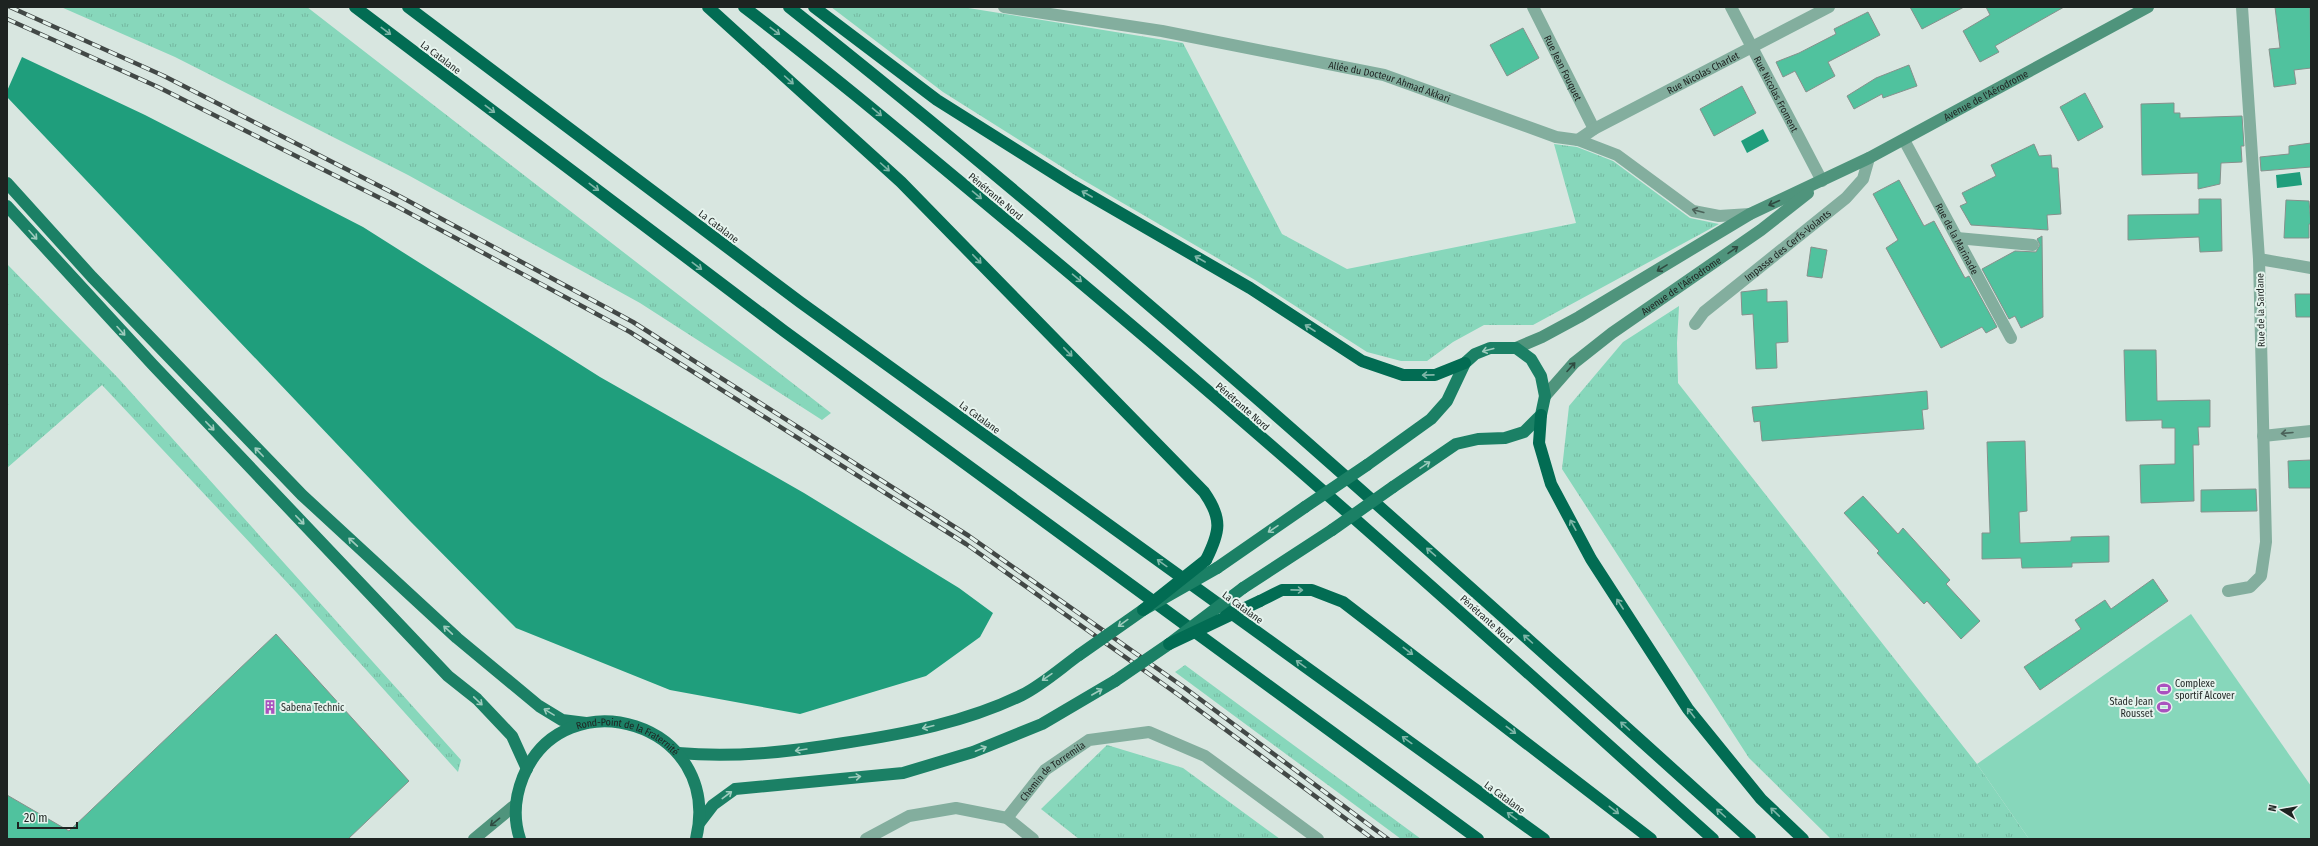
<svg xmlns="http://www.w3.org/2000/svg" width="2318" height="846" font-family="'Fira Sans Condensed',sans-serif">
  <style>
    .grass { fill: url(#grass-tufts) }
    .pitch { fill: #87d7bb }
    .water { fill: #1f9e7c }
    .building { fill: #50c29e; stroke: #85918c }
    .lines { fill: none; stroke-linecap: round; stroke-linejoin: round }
    .street { stroke: #83ae9e; stroke-width: 12 }
    .secondary { stroke: #4f947c; stroke-width: 12 }
    .primary { stroke: #1b8065; stroke-width: 12 }
    .highway { stroke: #026c53; stroke-width: 12 }
    .rail-casing { stroke: #424846; stroke-width: 4.5 }
    .rail { stroke: #e5f3ed; stroke-width: 3; stroke-dasharray: 9; stroke-linecap: butt }
    .primary-bridge { stroke: #1b8065; stroke-width: 12 }
    .highway-bridge { stroke: #026c53; stroke-width: 12 }
    .oneway { stroke: #7fb6a8 }
    .oneway2 { stroke: #2f4b41 }
    .oneway3 { stroke: #4b6259 }
    .oneway4 { stroke: #9ecbbd }
    .labels { text-anchor: middle; stroke-width: 4; stroke-linejoin: round; paint-order: stroke }
    .street-label { font-size: 10px; fill: #1e2321; stroke: #e5f3ed }
    .poi-label { font-size: 10px; fill: #1e2321; stroke: #e5f3ed; text-anchor: start }
  </style>
  <defs>
    <pattern id="grass-tufts" width="24" height="20" patternUnits="userSpaceOnUse"><rect width="24" height="20" fill="#87d7bb"/><path d="M3 7l-1-3M5 7V3M7 7l1-3M15 17l-1-3M17 17v-4M19 17l1-3" fill="none" stroke="#74b8a0"/></pattern>
  </defs>
  <rect width="100%" height="100%" fill="#d8e6e0"/>
  <g class="grass">
    <path d="M61,7H307L831,413L822,420L640,303L408,175L175,57Z"/>
    <path d="M831,7H962L1183,43L1282,234L1347,269L1576,223L1554,144L1577,147L1613,161L1690,218L1719,224L1533,325H1484L1453,342L1427,361H1401L1367,352L1255,280L1078,177L943,92Z"/>
    <path d="M7,264L119,379L461,760L458,772L297,593L102,385L7,468Z"/>
    <path d="M1679,306L1677,343L1678,383L1977,764L2029,839H1831L1749,758L1562,469L1569,406L1623,342Z"/>
    <path d="M1185,665L1421,839H1401L1175,672Z"/>
    <path d="M1107,745L1183,768L1280,839H1079L1041,809Z"/>
  </g>
  <path class="pitch" d="M2191,614L2311,786V839H2029L1977,764Z"/>
  <g class="water">
    <path d="M22,57L145,115L363,227L600,377L804,493L959,588L993,613L980,637L926,676L800,714L670,690L516,628L410,521L7,97V91Z"/>
    <path d="M1763,129L1769,141L1747,153L1741,141Z"/>
    <path d="M2300,172L2302,185L2277,188L2276,175Z"/>
  </g>
  <g class="building">
    <path d="M1910,7H1964L1922,29Z"/>
    <path d="M1986,7H2064L1995,46L1999,52L1980,62L1963,31L1990,15Z"/>
    <path d="M2275,7H2310L2311,68L2294,70L2296,84L2274,87L2269,49L2280,48Z"/>
    <path d="M1868,12L1880,35L1828,62L1835,76L1806,92L1795,71L1783,77L1776,62L1799,53L1836,34L1834,29Z"/>
    <path d="M1523,28L1539,58L1507,76L1490,45Z"/>
    <path d="M1909,65L1917,86L1883,98L1882,94L1854,109L1847,96L1876,78Z"/>
    <path d="M1742,86L1756,113L1714,136L1700,109Z"/>
    <path d="M2085,93L2103,127L2078,141L2060,107Z"/>
    <path d="M2174,103V113H2180V118L2242,116L2244,146H2241L2242,162L2221,163L2220,184L2198,189V173L2142,175L2141,104Z"/>
    <path d="M2311,143V167L2261,171L2260,157L2289,154V146Z"/>
    <path d="M2034,144L2039,156L2051,155L2052,168H2058L2061,214L2047,215L2048,230L1971,225L1960,206L1967,203L1962,193L1996,176L1991,165Z"/>
    <path d="M1899,180L1924,226L1934,221L1965,278L1969,276L1997,327L1986,333L1982,327L1941,348L1886,248L1898,240L1873,194Z"/>
    <path d="M2199,199H2221L2222,251L2200,252L2199,237L2128,240V215L2199,214Z"/>
    <path d="M2286,200L2309,201L2311,224H2309V238H2284Z"/>
    <path d="M2042,236L2043,317L2021,328L2015,316L2009,319L1982,269L2015,251L2036,252L2040,245L2037,239Z"/>
    <path d="M1811,247L1827,250L1822,278L1807,276Z"/>
    <path d="M1767,289V302L1787,301L1788,342L1776,343L1777,368L1756,369L1753,314L1742,315L1741,292Z"/>
    <path d="M2295,294H2311V317H2296Z"/>
    <path d="M2124,350H2156L2157,401L2210,400V427H2198L2199,445H2193L2194,501L2141,503L2140,465L2175,464V428H2162V420L2126,421Z"/>
    <path d="M1927,391L1928,409L1922,410L1924,429L1762,441L1760,421L1754,422L1752,407Z"/>
    <path d="M2025,441L2027,511L2019,512L2020,543L2071,541V537L2109,536V562L2072,563V567L2022,568L2021,558L1982,559V533H1990L1987,442Z"/>
    <path d="M2311,460V488H2289L2288,461Z"/>
    <path d="M2256,489L2257,511L2201,512V490Z"/>
    <path d="M1863,496L1898,534L1903,528L1950,580L1946,584L1980,621L1961,639L1927,601L1924,604L1877,553L1879,551L1844,513Z"/>
    <path d="M2153,579L2168,601L2040,690L2024,667L2081,629L2075,620L2105,600L2111,609Z"/>
    <path d="M276,634L409,781L348,839H7V795L69,831Z"/>
  </g>
  <g class="lines">
    <g class="street">
      <path id="s1" d="M1004,7L1162,31L1384,75L1556,137L1578,140L1617,155L1693,211L1719,216L1750,214"/>
      <path id="s2" d="M1533,7L1594,129"/>
      <path id="s3" d="M1731,7L1822,181"/>
      <path id="s4" d="M1578,140L1594,129L1829,7"/>
      <path id="s5" d="M1904,140L2011,338"/>
      <path d="M1957,238L2033,245"/>
      <path d="M2259,259L2311,268"/>
      <path id="s6" d="M1695,324L1704,312L1846,198L1863,179L1869,158"/>
      <path d="M2263,436L2311,431"/>
      <path d="M2228,591L2250,587L2261,576L2266,542L2259,259L2242,7"/>
      <path id="s7" d="M1007,818L1045,770L1089,740L1149,732L1205,756L1318,839"/>
      <path d="M866,839L909,816L956,808L1007,818L1033,839"/>
    </g>
    <g class="secondary">
      <path id="s8" d="M1516,348L1542,337L1579,317L1750,214L1869,158L2148,7"/>
      <path id="s9" d="M1545,396L1574,363L1612,333L1761,230L1808,193"/>
      <path d="M474,839L515,805"/>
    </g>
    <g class="primary">
      <path d="M7,183L92,277L302,495L457,638L539,706L562,720L586,723"/>
      <path d="M7,206L153,365L448,676L477,699L512,736L527,769"/>
      <path d="M1367,465L1431,419L1447,401L1465,363L1475,354L1490,348H1516L1531,359L1541,376L1545,396L1541,415L1524,432L1505,438L1478,439L1456,444L1393,487"/>
      <path d="M1217,568L1305,507"/>
      <path d="M1243,588L1332,530"/>
      <path d="M678,753C734,758 789,752 844,743C904,734 967,722 1022,695C1042,685 1061,668 1079,655"/>
      <path d="M700,822L713,805L735,789L903,773L973,752L1042,724L1115,681"/>
      <path id="s10" d="M520,839C513,818 515,797 523,777C564,676 724,722 696,839"/>
    </g>
    <g class="highway">
      <path d="M355,7L784,331L1478,839"/>
      <path d="M408,7L800,302L1544,839"/>
      <path d="M708,7L901,182L1204,492C1223,519 1220,532 1206,560"/>
      <path d="M744,7C836,77 924,152 1013,226C1252,424 1482,631 1713,839"/>
      <path d="M789,7C1121,270 1435,555 1750,839"/>
      <path d="M814,7L937,100L1072,185L1250,288L1362,361L1403,375H1435L1465,363"/>
      <path d="M1541,415L1539,443L1551,484L1591,559L1688,709L1761,799L1803,839"/>
      <path d="M1260,601L1282,590H1312L1343,602L1651,839"/>
    </g>
    <defs>
      <g id="rail">
        <path d="M10,7L164,76L401,197L633,322L969,536L1185,688L1388,839"/>
        <path d="M7,19L158,87L398,207L630,332L966,544L1180,696L1373,839"/>
      </g>
    </defs>
    <use href="#rail" class="rail-casing"/>
    <use href="#rail" class="rail"/>
    <g class="primary-bridge">
      <path d="M1305,507L1367,465"/>
      <path d="M1332,530L1393,487"/>
      <path d="M1079,655L1143,610L1217,568"/>
      <path d="M1115,681L1169,644L1243,588"/>
    </g>
    <g class="highway-bridge">
      <path d="M1143,610L1206,560"/>
      <path d="M1169,644L1260,601"/>
    </g>
  </g>
  <defs><path id="oneway-shaft" d="M-6 0H5M1.5-3L5.5 0L1.5 3" fill="none" stroke-width="1.6" stroke-linecap="round" stroke-linejoin="round"/></defs>
  <g class="oneway">
    <use href="#oneway-shaft" transform="translate(386 31) rotate(37)"/>
    <use href="#oneway-shaft" transform="translate(775 31) rotate(37)"/>
    <use href="#oneway-shaft" transform="translate(789 80) rotate(42)"/>
    <use href="#oneway-shaft" transform="translate(490 109) rotate(37)"/>
    <use href="#oneway-shaft" transform="translate(877 112) rotate(40)"/>
    <use href="#oneway-shaft" transform="translate(885 167) rotate(42)"/>
    <use href="#oneway-shaft" transform="translate(594 187) rotate(37)"/>
    <use href="#oneway-shaft" transform="translate(1087 194) rotate(-150)"/>
    <use href="#oneway-shaft" transform="translate(977 195) rotate(40)"/>
    <use href="#oneway-shaft" transform="translate(977 259) rotate(46)"/>
    <use href="#oneway-shaft" transform="translate(1200 259) rotate(-150)"/>
    <use href="#oneway-shaft" transform="translate(697 266) rotate(37)"/>
    <use href="#oneway-shaft" transform="translate(1077 278) rotate(40)"/>
    <use href="#oneway-shaft" transform="translate(1310 328) rotate(-147)"/>
    <use href="#oneway-shaft" transform="translate(1068 352) rotate(46)"/>
    <use href="#oneway-shaft" transform="translate(1428 375) rotate(179)"/>
    <use href="#oneway-shaft" transform="translate(1573 525) rotate(-119)"/>
    <use href="#oneway-shaft" transform="translate(1431 552) rotate(-139)"/>
    <use href="#oneway-shaft" transform="translate(1162 563) rotate(-144)"/>
    <use href="#oneway-shaft" transform="translate(1297 590) rotate(1)"/>
    <use href="#oneway-shaft" transform="translate(1620 604) rotate(-123)"/>
    <use href="#oneway-shaft" transform="translate(1528 639) rotate(-138)"/>
    <use href="#oneway-shaft" transform="translate(1408 651) rotate(37)"/>
    <use href="#oneway-shaft" transform="translate(1301 664) rotate(-144)"/>
    <use href="#oneway-shaft" transform="translate(1691 713) rotate(-128)"/>
    <use href="#oneway-shaft" transform="translate(1625 726) rotate(-138)"/>
    <use href="#oneway-shaft" transform="translate(1511 730) rotate(37)"/>
    <use href="#oneway-shaft" transform="translate(1407 740) rotate(-144)"/>
    <use href="#oneway-shaft" transform="translate(1614 810) rotate(38)"/>
    <use href="#oneway-shaft" transform="translate(1775 812) rotate(-136)"/>
    <use href="#oneway-shaft" transform="translate(1721 813) rotate(-138)"/>
    <use href="#oneway-shaft" transform="translate(1512 816) rotate(-144)"/>
  </g>
  <g class="oneway2">
    <use href="#oneway-shaft" transform="translate(1774 203) rotate(156)"/>
    <use href="#oneway-shaft" transform="translate(1733 250) rotate(-35)"/>
    <use href="#oneway-shaft" transform="translate(1662 268) rotate(148)"/>
    <use href="#oneway-shaft" transform="translate(1571 367) rotate(-48)"/>
    <use href="#oneway-shaft" transform="translate(495 822) rotate(141)"/>
  </g>
  <g class="oneway3">
    <use href="#oneway-shaft" transform="translate(1698 211) rotate(-165)"/>
    <use href="#oneway-shaft" transform="translate(2287 433) rotate(175)"/>
  </g>
  <g class="oneway4">
    <use href="#oneway-shaft" transform="translate(33 235) rotate(48)"/>
    <use href="#oneway-shaft" transform="translate(121 331) rotate(48)"/>
    <use href="#oneway-shaft" transform="translate(1488 350) rotate(165)"/>
    <use href="#oneway-shaft" transform="translate(210 426) rotate(46)"/>
    <use href="#oneway-shaft" transform="translate(259 452) rotate(-134)"/>
    <use href="#oneway-shaft" transform="translate(1425 465) rotate(-34)"/>
    <use href="#oneway-shaft" transform="translate(300 520) rotate(46)"/>
    <use href="#oneway-shaft" transform="translate(1273 529) rotate(146)"/>
    <use href="#oneway-shaft" transform="translate(353 542) rotate(-137)"/>
    <use href="#oneway-shaft" transform="translate(1123 623) rotate(144)"/>
    <use href="#oneway-shaft" transform="translate(448 630) rotate(-137)"/>
    <use href="#oneway-shaft" transform="translate(1047 677) rotate(145)"/>
    <use href="#oneway-shaft" transform="translate(1097 692) rotate(-30)"/>
    <use href="#oneway-shaft" transform="translate(478 701) rotate(44)"/>
    <use href="#oneway-shaft" transform="translate(549 712) rotate(-149)"/>
    <use href="#oneway-shaft" transform="translate(928 727) rotate(166)"/>
    <use href="#oneway-shaft" transform="translate(981 749) rotate(-22)"/>
    <use href="#oneway-shaft" transform="translate(801 750) rotate(171)"/>
    <use href="#oneway-shaft" transform="translate(855 777) rotate(-5)"/>
    <use href="#oneway-shaft" transform="translate(727 795) rotate(-37)"/>
  </g>
  <defs>
    <symbol id="stadium-bare" viewBox="-9 -9 18 18"><path d="M0-5a6.5 5 0 1 0 0 10a6.5 5 0 1 0 0-10ZM-3.5-1.8h7v3.6h-7Z" fill="#aa52bf" stroke="#e5f3ed" stroke-width="2.5" paint-order="stroke"/></symbol>
    <symbol id="building-bare" viewBox="-9 -9 18 18"><path d="M-4-6H4V6H1V3H-1V6H-4ZM-2.5-4.3h1.7v1.8h-1.7ZM.8-4.3h1.7v1.8H.8ZM-2.5-1h1.7V.8h-1.7ZM.8-1h1.7V.8H.8Z" fill="#aa52bf" stroke="#e5f3ed" stroke-width="2.5" paint-order="stroke"/></symbol>
  </defs>
  <g fill-rule="evenodd">
    <use href="#stadium-bare" x="2154" y="679" width="20" height="20"/>
    <use href="#building-bare" x="260" y="697" width="20" height="20"/>
    <use href="#stadium-bare" x="2154" y="697" width="20" height="20"/>
  </g>
  <g class="labels">
    <g class="street-label">
      <text transform="translate(441 57) rotate(37)" y="4">La Catalane</text>
      <text dy="4" stroke="none"><textPath href="#s2" startOffset="68">Rue Jean Fouquet</textPath></text>
      <text dy="4" stroke="none"><textPath href="#s4" startOffset="142">Rue Nicolas Charlet</textPath></text>
      <text dy="4" stroke="none"><textPath href="#s1" startOffset="393">Allée du Docteur Ahmad Akkari</textPath></text>
      <text dy="4" stroke="none"><textPath href="#s3" startOffset="98">Rue Nicolas Froment</textPath></text>
      <text dy="4" stroke="none"><textPath href="#s8" startOffset="534">Avenue de l'Aérodrome</textPath></text>
      <text transform="translate(996 196) rotate(40)" y="4">Pénétrante Nord</text>
      <text transform="translate(719 226) rotate(37)" y="4">La Catalane</text>
      <text dy="4" stroke="none"><textPath href="#s5" startOffset="112">Rue de la Marinade</textPath></text>
      <text dy="4" stroke="none"><textPath href="#s6" startOffset="122">Impasse des Cerfs-Volants</textPath></text>
      <text dy="4" stroke="none"><textPath href="#s9" startOffset="176">Avenue de l'Aérodrome</textPath></text>
      <text transform="translate(2260 310) rotate(-91)" y="4">Rue de la Sardane</text>
      <text transform="translate(1243 406) rotate(41)" y="4">Pénétrante Nord</text>
      <text transform="translate(980 417) rotate(36)" y="4">La Catalane</text>
      <text transform="translate(1243 607) rotate(36)" y="4">La Catalane</text>
      <text transform="translate(1487 619) rotate(42)" y="4">Pénétrante Nord</text>
      <text dy="4" stroke="none"><textPath href="#s10" startOffset="195">Rond-Point de la Fraternité</textPath></text>
      <text dy="4" stroke="none"><textPath href="#s7" startOffset="66">Chemin de Torremila</textPath></text>
      <text transform="translate(1505 797) rotate(36)" y="4">La Catalane</text>
    </g>
    <g class="poi-label">
      <text x="2175" y="687">Complexe<tspan x="2175" dy="12">sportif Alcover</tspan></text>
      <text x="2153" y="705" text-anchor="end">Stade Jean<tspan x="2153" dy="12">Rousset</tspan></text>
      <text x="281" y="711">Sabena Technic</text>
    </g>
  </g>
  <rect width="2318" height="846" fill="none" stroke="#1e2321" stroke-width="16"/>
  <g transform="translate(2282 810) rotate(281)" stroke="#e5f3ed" stroke-width="3" paint-order="stroke">
  <path d="M0-3L7 15L0 10L-7 15Z" fill="#1e2321"/>
  <text y="-6" font-size="11" font-weight="bold" text-anchor="middle" fill="#1e2321">N</text>
  </g>
  <path d="M18 822v6h59v-6" fill="none" stroke="#1e2321" stroke-width="2"/>
  <text x="24" y="822" font-size="12" fill="#1e2321" stroke="#e5f3ed" stroke-width="3" paint-order="stroke">20 m</text>
</svg>
